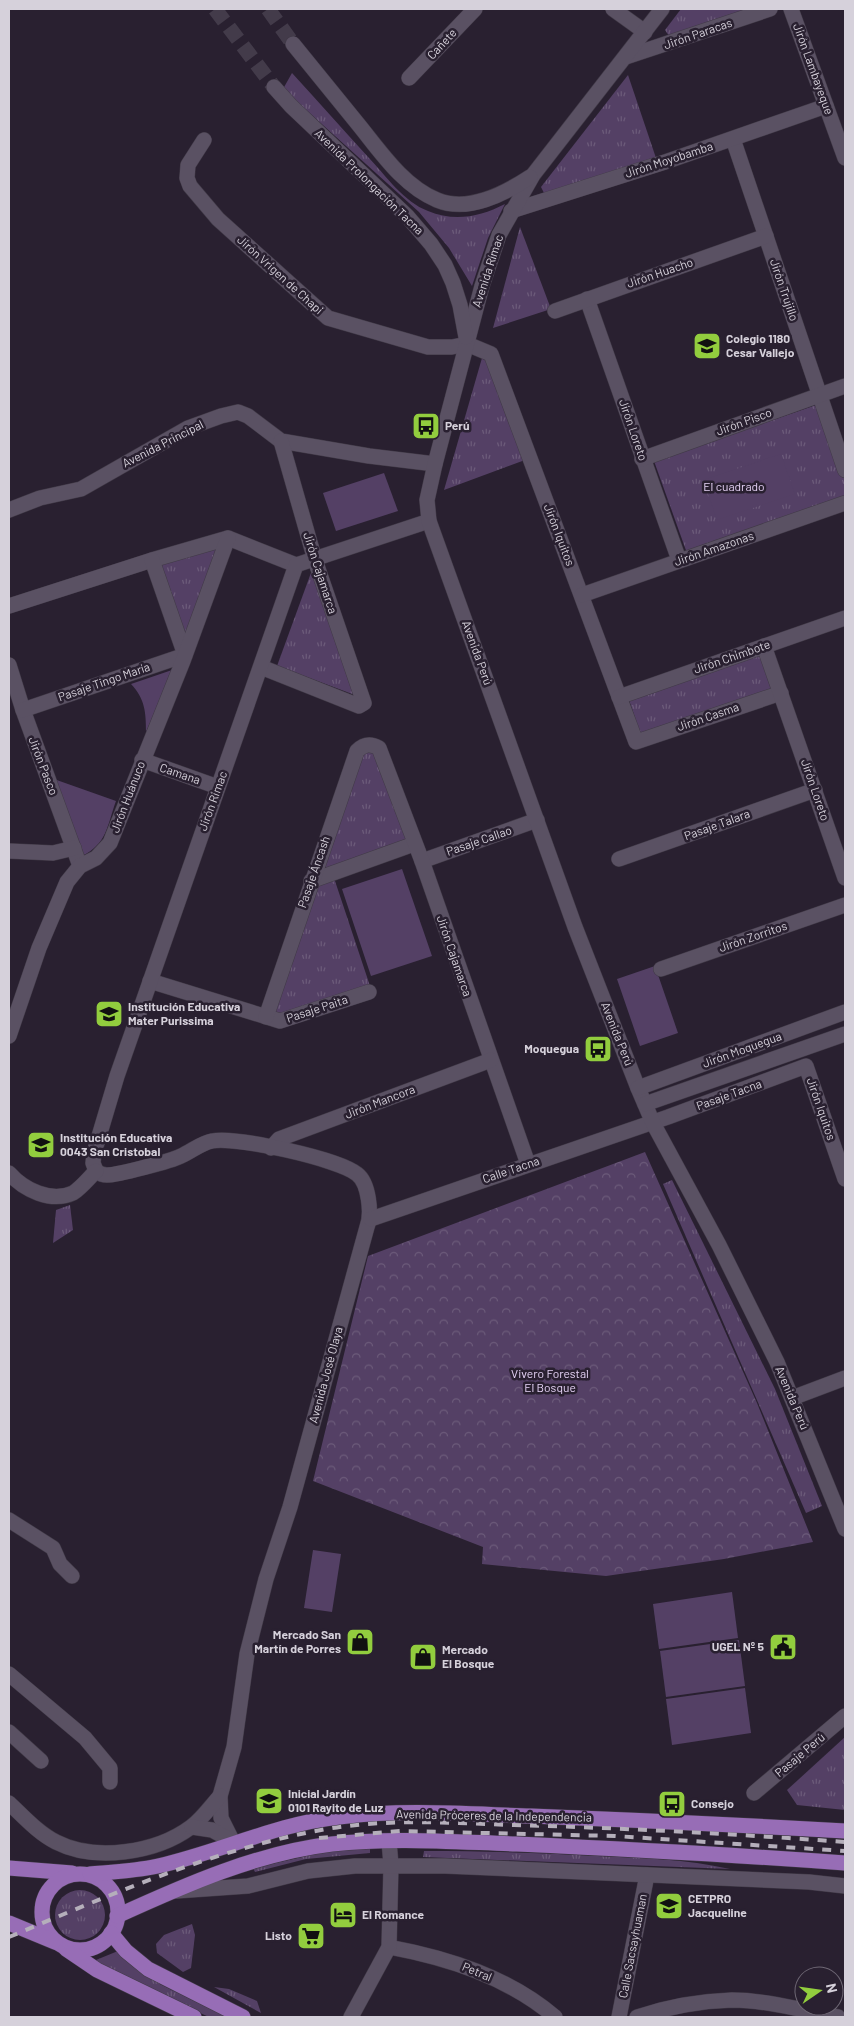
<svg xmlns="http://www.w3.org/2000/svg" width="854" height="2026" font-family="Barlow,sans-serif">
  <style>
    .grass { fill: url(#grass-tufts) }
    .forest { fill: url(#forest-crowns) }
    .garden { fill: #544065 }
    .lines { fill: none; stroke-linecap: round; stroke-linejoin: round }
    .secondary-tunnel { stroke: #433b4a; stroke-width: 15; stroke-dasharray: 15 8; stroke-linecap: butt }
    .street-casing { stroke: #413a47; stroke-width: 16 }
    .secondary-casing { stroke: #413a47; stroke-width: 16 }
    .primary-casing { stroke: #413a47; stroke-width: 16 }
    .street { stroke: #5a5163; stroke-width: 15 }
    .secondary { stroke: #5a5163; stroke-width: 15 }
    .primary { stroke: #976db6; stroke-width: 15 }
    .rail { stroke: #b5afbb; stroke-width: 4; stroke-dasharray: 9 9; stroke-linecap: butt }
    .labels { text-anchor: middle; stroke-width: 5; stroke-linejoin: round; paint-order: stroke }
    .street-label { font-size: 12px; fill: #d6d1db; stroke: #292030 }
    .poi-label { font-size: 12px; font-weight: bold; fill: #d6d1db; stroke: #292030; text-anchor: start }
    .park-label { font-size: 12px; fill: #e4d1f4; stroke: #292030 }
  </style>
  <defs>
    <pattern id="grass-tufts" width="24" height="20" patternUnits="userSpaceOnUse" patternTransform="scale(1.25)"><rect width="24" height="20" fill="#544065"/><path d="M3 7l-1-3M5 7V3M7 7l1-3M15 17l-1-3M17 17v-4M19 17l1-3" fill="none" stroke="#6c5b7a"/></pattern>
    <pattern id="forest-crowns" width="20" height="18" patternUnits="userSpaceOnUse" patternTransform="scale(1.25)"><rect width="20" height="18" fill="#544065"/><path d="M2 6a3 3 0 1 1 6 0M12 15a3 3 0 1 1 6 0" fill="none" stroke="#6c5b7a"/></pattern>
  </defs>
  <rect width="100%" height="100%" fill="#292030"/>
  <g class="grass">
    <path d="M681,9H756L671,39L665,30Z"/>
    <path d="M292,73C318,101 343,130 369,158C386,176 404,202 428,211C454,222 480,217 505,204L488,238L472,286L449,248L419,212L283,89Z"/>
    <path d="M628,75L657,161L545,195L541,187Z"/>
    <path d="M520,227L551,309L493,328Z"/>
    <path d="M482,358L492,366L525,460L444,490Z"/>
    <path d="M819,404L845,480V501L688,556L654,461Z"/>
    <path d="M223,543L186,641L160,564Z"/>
    <path d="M312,570L355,695L277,666Z"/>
    <path d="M762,653L776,691L641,736L628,697Z"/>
    <path d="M373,748L409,843L327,868L324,865L363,749Z"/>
    <path d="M334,878L371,989L282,1018L272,1015L317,884Z"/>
    <path d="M672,1180L775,1389L822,1506L806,1513L663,1184Z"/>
    <path d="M70,1205L73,1230L53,1243L56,1210Z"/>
    <path d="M845,1737V1810L797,1805L787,1790Z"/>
    <path d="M370,1848V1853L306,1859L255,1872L253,1868L329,1851Z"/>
    <path d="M424,1851C482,1851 539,1853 597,1856C642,1858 686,1859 730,1869L423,1857Z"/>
    <circle cx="80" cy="1915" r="25"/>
    <path d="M192,1924L195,1935L191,1968L183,1972L157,1953L156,1944L164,1935Z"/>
    <path d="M118,1951L160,1984L227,2017H209L101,1968L96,1960Z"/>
    <path d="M214,1987L229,1989L257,2001L261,2013Z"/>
  </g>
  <path class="forest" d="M645,1152L757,1403L813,1542L724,1559L606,1576L482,1564L483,1547L313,1481L368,1256Z"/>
  <g class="garden">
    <path d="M781,454L795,494L717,520L703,480Z"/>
    <path d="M384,473L398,511L336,531L323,493Z"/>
    <path d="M172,670L170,678L146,732C146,712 145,699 131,684Z"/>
    <path d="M51,778L116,801C107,826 107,844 82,856Z"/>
    <path d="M402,869L432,956L371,976L342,889Z"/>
    <path d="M655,966L678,1033L640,1046L617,979Z"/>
    <path d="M313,1550L341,1554L332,1612L304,1608Z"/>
    <path d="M732,1592L738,1638L659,1649L653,1604Z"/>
    <path d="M739,1640L745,1686L666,1697L660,1651Z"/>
    <path d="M745,1688L751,1733L672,1745L666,1699Z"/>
  </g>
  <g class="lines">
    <g class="secondary-tunnel">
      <path d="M215,9L274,87"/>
      <path d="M268,9L293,44"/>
    </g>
    <defs>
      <g id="street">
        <path d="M613,9L645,32"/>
        <path d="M791,9L845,158"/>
        <path d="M626,57L770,9"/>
        <path d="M409,78L475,9"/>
        <path d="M733,139L845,470"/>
        <path d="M204,140L188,165L187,178L190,186L218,219L328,318L428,347H452L467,344L491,354L636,742L781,693"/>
        <path d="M511,211L665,162L826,106"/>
        <path d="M587,299L679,560"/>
        <path d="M555,311L766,236"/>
        <path d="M642,459L845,386"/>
        <path d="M9,510L40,498L81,489L188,428L221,416L238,412L248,416L281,441L369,456L435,464"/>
        <path d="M582,595L845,503"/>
        <path d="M9,606L152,560L228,538L296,565"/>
        <path d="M764,646L845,878"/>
        <path d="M9,665L23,710L80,866"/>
        <path d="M261,667L359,706L364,703L315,560L281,441"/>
        <path d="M619,697L845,618"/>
        <path d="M23,710L185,655L152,560"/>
        <path d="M142,760L218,787"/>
        <path d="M9,851L53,853L74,848"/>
        <path d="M619,859L815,790"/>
        <path d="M422,861L537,820"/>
        <path d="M311,881L414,844"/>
        <path d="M661,969L845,905"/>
        <path d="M150,981L280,1021L369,992"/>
        <path d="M266,1017L357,751C364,744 370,743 379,748L422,861L528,1164"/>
        <path d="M9,1036L39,948L67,882L80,866L96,858L110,843L183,661L228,538"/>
        <path d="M271,1148L279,1139L491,1060"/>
        <path d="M96,1171C100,1174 103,1175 107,1175C118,1175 171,1161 181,1156C192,1151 201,1143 212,1141C235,1136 339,1159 357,1174C369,1183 372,1214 367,1227L290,1507L266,1579L247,1654L234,1747L220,1796L221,1818L233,1842"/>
        <path d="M96,1171L93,1163L94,1153L117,1076L296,565L429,521"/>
        <path d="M9,1173C24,1190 51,1203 73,1193C81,1188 89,1178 96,1171"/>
        <path d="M371,1219L668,1117L806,1066L845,1179"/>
        <path d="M792,1398L845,1378"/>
        <path d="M9,1520L53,1548L60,1564L72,1576"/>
        <path d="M9,1674L85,1738L110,1768V1782"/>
        <path d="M9,1732L41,1761"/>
        <path d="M754,1793L845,1716"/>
        <path d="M9,1803C23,1816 38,1833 56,1842C95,1862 156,1853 191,1827C202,1819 211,1806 220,1796"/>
        <path d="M192,1827L212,1830L232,1841"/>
        <path d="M389,1947C448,1958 508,1977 555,2017"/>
        <path d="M351,2017L389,1947L391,1865L389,1841"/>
        <path d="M619,2017L647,1875"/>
      </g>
      <g id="secondary">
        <path d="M662,9L533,175L499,235L482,286L435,464L427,500L429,521L575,927L638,1088L653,1123L719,1245L777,1362L845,1529"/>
        <path d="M293,44C314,70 336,97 358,124C380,151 403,186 437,200C468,213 504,194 530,177"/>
        <path d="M274,87L291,106L407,216L431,244L445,265L453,283L460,305L466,337"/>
        <path d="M638,1088L845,1012"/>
        <path d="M645,1104L845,1034"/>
        <path d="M176,1891L248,1886L308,1871L355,1866H445L809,1882L845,1886"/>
        <path d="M637,2017C667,2007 701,2001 732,2000C767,2000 804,2011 838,2017"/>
      </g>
      <g id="primary">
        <path d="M9,1868L72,1873"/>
        <circle cx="80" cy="1912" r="38"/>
        <path d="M90,1874C113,1872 135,1871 158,1866C220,1852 276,1824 339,1817C403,1809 467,1814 531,1816C636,1820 741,1825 845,1831"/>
        <path d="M117,1916C185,1885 257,1853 332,1844C393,1837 455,1842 517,1844C626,1849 736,1855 845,1863"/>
        <path d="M9,1923L55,1942"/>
        <path d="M111,1933L126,1951L148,1969L243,2017"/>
        <path d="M66,1949L97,1970L194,2017"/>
      </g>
    </defs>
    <use href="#street" class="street-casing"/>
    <use href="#secondary" class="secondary-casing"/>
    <use href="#primary" class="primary-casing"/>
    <use href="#street" class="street"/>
    <use href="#secondary" class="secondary"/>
    <use href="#primary" class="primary"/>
    <g class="rail">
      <path d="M319,1838L400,1831L615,1836L845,1851"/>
      <path d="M9,1937C110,1895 212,1850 321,1830C385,1818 450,1823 514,1825C625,1828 735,1834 845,1842"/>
    </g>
  </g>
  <defs>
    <symbol id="school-square" viewBox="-11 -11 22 22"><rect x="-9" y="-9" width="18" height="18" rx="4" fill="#92cd3e" stroke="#292030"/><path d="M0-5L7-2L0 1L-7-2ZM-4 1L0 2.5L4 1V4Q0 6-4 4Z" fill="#111"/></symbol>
    <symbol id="bus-square" viewBox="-11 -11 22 22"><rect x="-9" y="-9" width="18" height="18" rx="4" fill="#92cd3e" stroke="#292030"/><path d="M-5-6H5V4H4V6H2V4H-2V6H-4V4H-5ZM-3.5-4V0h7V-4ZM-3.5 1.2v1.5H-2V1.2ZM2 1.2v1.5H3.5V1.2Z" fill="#111"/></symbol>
    <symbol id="shop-square" viewBox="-11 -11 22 22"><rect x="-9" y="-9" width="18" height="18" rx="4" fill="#92cd3e" stroke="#292030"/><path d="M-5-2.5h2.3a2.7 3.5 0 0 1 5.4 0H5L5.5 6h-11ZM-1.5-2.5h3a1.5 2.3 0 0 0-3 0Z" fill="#111"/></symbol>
    <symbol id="civic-square" viewBox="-11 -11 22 22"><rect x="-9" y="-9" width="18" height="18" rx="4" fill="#92cd3e" stroke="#292030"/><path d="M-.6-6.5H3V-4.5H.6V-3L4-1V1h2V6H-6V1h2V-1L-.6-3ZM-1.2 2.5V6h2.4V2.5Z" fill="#111"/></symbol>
    <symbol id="university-square" viewBox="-11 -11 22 22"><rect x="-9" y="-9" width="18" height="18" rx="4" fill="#92cd3e" stroke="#292030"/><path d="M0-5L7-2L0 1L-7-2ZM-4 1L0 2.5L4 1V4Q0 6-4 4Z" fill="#111"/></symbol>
    <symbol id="hotel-square" viewBox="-11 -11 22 22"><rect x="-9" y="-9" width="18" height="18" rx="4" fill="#92cd3e" stroke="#292030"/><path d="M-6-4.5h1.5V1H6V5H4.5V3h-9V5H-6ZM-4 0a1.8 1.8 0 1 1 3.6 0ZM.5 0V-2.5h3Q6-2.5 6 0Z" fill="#111"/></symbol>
    <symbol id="supermarket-square" viewBox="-11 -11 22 22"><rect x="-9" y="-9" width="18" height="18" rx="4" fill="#92cd3e" stroke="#292030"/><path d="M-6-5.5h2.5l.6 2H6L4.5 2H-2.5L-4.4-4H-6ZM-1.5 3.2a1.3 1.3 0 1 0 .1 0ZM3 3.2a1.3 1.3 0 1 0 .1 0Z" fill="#111"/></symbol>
  </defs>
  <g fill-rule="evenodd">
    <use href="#school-square" x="691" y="330" width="32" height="32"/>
    <use href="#bus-square" x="410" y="410" width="32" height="32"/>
    <use href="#school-square" x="93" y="998" width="32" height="32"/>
    <use href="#bus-square" x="582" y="1033" width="32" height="32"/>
    <use href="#school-square" x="25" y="1129" width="32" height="32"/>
    <use href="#shop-square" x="344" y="1626" width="32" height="32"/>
    <use href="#civic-square" x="767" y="1631" width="32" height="32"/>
    <use href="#shop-square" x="407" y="1641" width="32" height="32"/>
    <use href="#school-square" x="253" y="1785" width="32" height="32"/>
    <use href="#bus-square" x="656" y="1788" width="32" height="32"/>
    <use href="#university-square" x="653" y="1890" width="32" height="32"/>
    <use href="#hotel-square" x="327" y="1899" width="32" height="32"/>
    <use href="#supermarket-square" x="295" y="1920" width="32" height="32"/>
  </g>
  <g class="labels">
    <g class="street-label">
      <text transform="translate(698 34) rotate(-19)" y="4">Jirón Paracas</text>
      <text transform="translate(442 44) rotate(-47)" y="4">Cañete</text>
      <text transform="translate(813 69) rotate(70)" y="4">Jirón Lambayeque</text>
      <text transform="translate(669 160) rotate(-18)" y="4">Jirón Moyobamba</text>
      <text transform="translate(369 182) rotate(44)" y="4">Avenida Prolongación Tacna</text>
      <text transform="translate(488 271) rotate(-72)" y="4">Avenida Rímac</text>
      <text transform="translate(660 273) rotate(-19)" y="4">Jirón Huacho</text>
      <text transform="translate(280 275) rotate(42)" y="4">Jirón Vrigen de Chapi</text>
      <text transform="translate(784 290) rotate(71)" y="4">Jirón Trujillo</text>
      <text transform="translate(744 422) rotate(-20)" y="4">Jirón Pisco</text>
      <text transform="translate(633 430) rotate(71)" y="4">Jirón Loreto</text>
      <text transform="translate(163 444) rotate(-27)" y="4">Avenida Principal</text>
      <text transform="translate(559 535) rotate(69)" y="4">Jirón Iquitos</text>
      <text transform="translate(714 549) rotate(-19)" y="4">Jirón Amazonas</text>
      <text transform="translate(320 573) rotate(72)" y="4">Jirón Cajamarca</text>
      <text transform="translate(477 653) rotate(70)" y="4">Avenida Perú</text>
      <text transform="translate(732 657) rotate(-19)" y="4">Jirón Chimbote</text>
      <text transform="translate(104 682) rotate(-19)" y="4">Pasaje Tingo María</text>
      <text transform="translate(708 717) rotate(-19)" y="4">Jirón Casma</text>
      <text transform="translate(43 766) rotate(69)" y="4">Jirón Pasco</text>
      <text transform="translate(180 774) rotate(19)" y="4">Camana</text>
      <text transform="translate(815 790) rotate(71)" y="4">Jirón Loreto</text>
      <text transform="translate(128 797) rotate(-69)" y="4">Jirón Huánuco</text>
      <text transform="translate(213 801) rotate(-70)" y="4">Jirón Rimac</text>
      <text transform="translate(717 825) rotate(-20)" y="4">Pasaje Talara</text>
      <text transform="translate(479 841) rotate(-19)" y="4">Pasaje Callao</text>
      <text transform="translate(314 872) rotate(-71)" y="4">Pasaje Áncash</text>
      <text transform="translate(753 937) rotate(-19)" y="4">Jirón Zorritos</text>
      <text transform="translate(454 956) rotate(71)" y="4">Jirón Cajamarca</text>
      <text transform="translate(317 1009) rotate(-18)" y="4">Pasaje Paita</text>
      <text transform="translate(617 1034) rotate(68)" y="4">Avenida Perú</text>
      <text transform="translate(742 1050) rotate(-20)" y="4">Jirón Moquegua</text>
      <text transform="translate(729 1095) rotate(-20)" y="4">Pasaje Tacna</text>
      <text transform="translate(380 1102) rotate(-21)" y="4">Jirón Mancora</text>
      <text transform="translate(821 1109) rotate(71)" y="4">Jirón Iquitos</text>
      <text transform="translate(511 1170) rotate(-19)" y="4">Calle Tacna</text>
      <text transform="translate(326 1375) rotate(-75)" y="4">Avenida José Olaya</text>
      <text transform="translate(792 1398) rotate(67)" y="4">Avenida Perú</text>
      <text transform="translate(800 1755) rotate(-40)" y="4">Pasaje Perú</text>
      <text transform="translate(494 1816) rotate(1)" y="4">Avenida Próceres de la Independencia</text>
      <text transform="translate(633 1946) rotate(-79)" y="4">Calle Sacsayhuaman</text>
      <text transform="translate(477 1972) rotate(23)" y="4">Petral</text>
    </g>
    <g class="poi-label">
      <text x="726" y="343">Colegio 1180<tspan x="726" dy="14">Cesar Vallejo</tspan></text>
      <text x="445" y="430">Perú</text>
      <text x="128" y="1011">Institución Educativa<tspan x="128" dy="14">Mater Purissima</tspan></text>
      <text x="579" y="1053" text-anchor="end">Moquegua</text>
      <text x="60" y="1142">Institución Educativa<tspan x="60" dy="14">0043 San Cristobal</tspan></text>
      <text x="341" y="1639" text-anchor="end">Mercado San<tspan x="341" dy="14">Martín de Porres</tspan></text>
      <text x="764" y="1651" text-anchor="end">UGEL Nº 5</text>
      <text x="442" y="1654">Mercado<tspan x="442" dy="14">El Bosque</tspan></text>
      <text x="288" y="1798">Inicial Jardín<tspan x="288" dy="14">0101 Rayito de Luz</tspan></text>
      <text x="691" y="1808">Consejo</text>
      <text x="688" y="1903">CETPRO<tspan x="688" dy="14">Jacqueline</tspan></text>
      <text x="362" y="1919">El Romance</text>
      <text x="292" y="1940" text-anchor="end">Listo</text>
    </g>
    <g class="park-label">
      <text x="734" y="491">El cuadrado</text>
      <text x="550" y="1378">Vivero Forestal<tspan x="550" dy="14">El Bosque</tspan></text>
    </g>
  </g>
  <rect width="854" height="2026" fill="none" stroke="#d6d1db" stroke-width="20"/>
  <g transform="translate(819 1991) rotate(77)"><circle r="24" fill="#292030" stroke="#6e6774"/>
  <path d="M0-4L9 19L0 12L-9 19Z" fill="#92cd3e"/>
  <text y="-8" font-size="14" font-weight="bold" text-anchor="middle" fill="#d6d1db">N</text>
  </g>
</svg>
